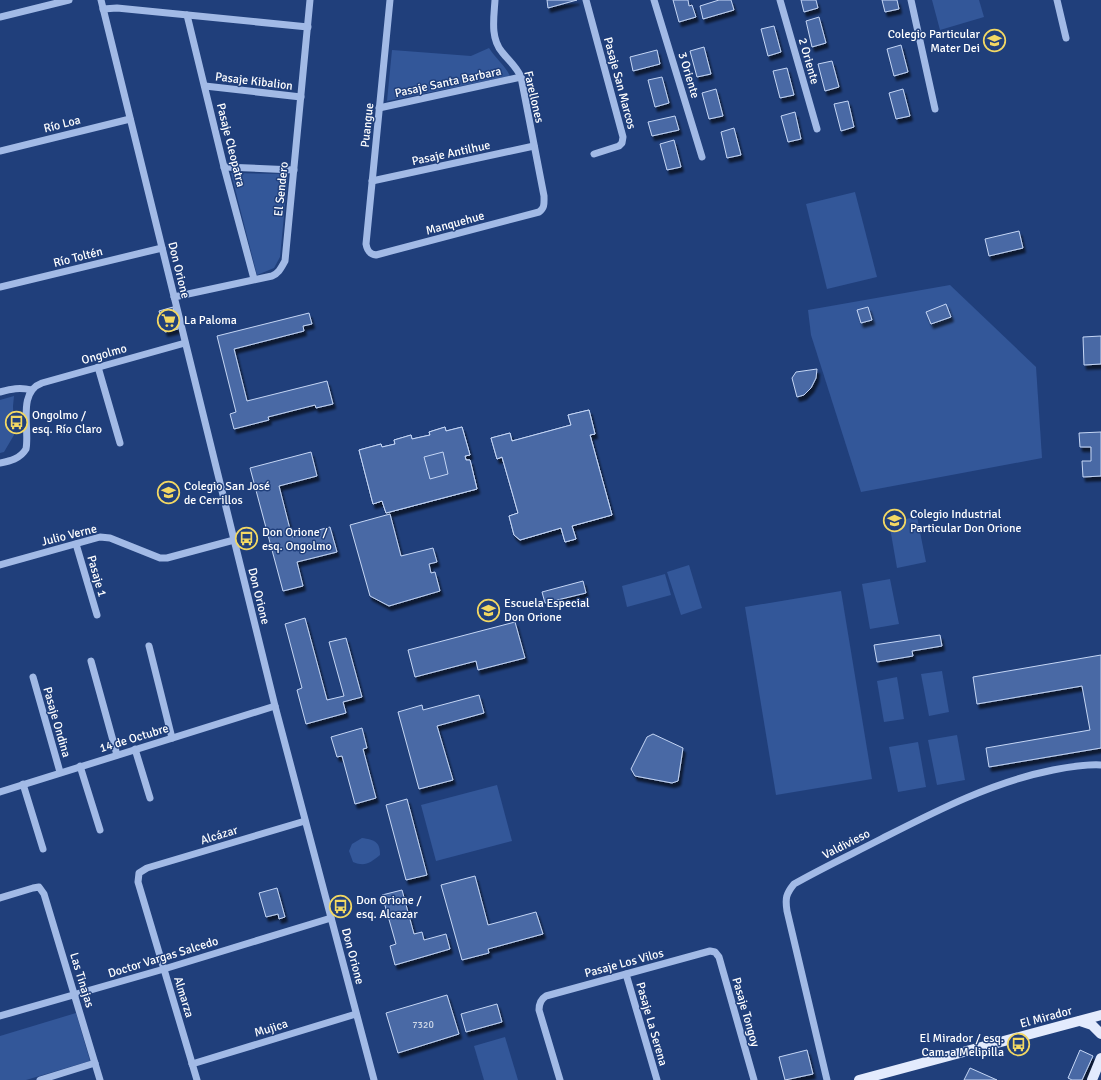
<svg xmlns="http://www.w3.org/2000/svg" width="1101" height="1080" font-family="Signika,sans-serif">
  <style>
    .green { fill: #335799 }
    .building { fill: #4869a5; stroke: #c5d6f5; fill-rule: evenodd; filter: url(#shadow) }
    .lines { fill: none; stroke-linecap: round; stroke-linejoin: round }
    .minor { stroke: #a2bae6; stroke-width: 7 }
    .major { stroke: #e3ebfd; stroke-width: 10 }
    .labels { text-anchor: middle; stroke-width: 3; stroke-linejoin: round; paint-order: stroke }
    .number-label { font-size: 10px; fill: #d1dae8 }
    .poi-label { font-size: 12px; fill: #fff; stroke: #203f7b; text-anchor: start }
    .street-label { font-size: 12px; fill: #fff; stroke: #203f7b }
  </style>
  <defs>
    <filter id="shadow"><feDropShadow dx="2.5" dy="4.5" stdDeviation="1" flood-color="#0009"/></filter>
  </defs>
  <rect width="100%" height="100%" fill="#203f7b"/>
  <g class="green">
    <path d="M932,0H979L984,17L940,30Z"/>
    <path d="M489,48C495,58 505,65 510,76L387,101L392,50L471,56Z"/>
    <path d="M231,173L288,174L280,257L274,268L257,275Z"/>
    <path d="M855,192L877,277L827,289L806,204Z"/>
    <path d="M950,285L1036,367L1042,458L861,492L811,335L808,310Z"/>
    <path d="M14,396L13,406L14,435L4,452L0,453V400Z"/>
    <path d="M917,517L926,562L897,568L889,522Z"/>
    <path d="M689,565L702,608L681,615L667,572Z"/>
    <path d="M665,574L671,595L627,607L622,586Z"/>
    <path d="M890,579L899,624L870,629L862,584Z"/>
    <path d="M841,591L872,779L776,795L745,607Z"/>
    <path d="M942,671L949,712L929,716L921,674Z"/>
    <path d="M897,677L904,719L884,722L877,681Z"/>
    <path d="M957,735L965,780L937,785L928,740Z"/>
    <path d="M918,742L926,787L898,792L889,747Z"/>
    <path d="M497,785L512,841L436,861L421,805Z"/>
    <path d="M362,838C374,840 380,841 380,855C370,863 365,867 353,862L349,851L352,844Z"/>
    <path d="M76,1013L90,1061L26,1080H0V1036Z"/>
    <path d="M505,1037L518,1080H484L474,1046Z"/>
  </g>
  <g class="building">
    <path d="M547,0H577L548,8Z"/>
    <path d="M673,0H688L689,6L692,5L696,17L679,22Z"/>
    <path d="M719,0H731L734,10L703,19L700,6Z"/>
    <path d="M801,0H816L818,8L804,12Z"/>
    <path d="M882,0H897L899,9L885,12Z"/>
    <path d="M819,17L826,43L812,47L806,21Z"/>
    <path d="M774,26L781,52L768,56L761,29Z"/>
    <path d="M901,45L908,72L894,76L887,49Z"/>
    <path d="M704,47L711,74L697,77L690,51Z"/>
    <path d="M657,50L660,64L633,71L630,57Z"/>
    <path d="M832,61L839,87L825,91L818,64Z"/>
    <path d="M787,68L794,95L780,98L773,71Z"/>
    <path d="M662,77L669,103L655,107L648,80Z"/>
    <path d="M716,89L723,116L709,119L702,93Z"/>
    <path d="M903,89L910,116L896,119L889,93Z"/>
    <path d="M848,101L854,127L841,131L834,104Z"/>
    <path d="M795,112L801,139L788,142L781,116Z"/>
    <path d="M675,116L679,130L652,136L648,122Z"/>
    <path d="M734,128L741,155L727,158L721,132Z"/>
    <path d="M674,140L681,167L667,170L660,144Z"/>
    <path d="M1019,231L1023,248L989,256L985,239Z"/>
    <path d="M946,304L951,317L931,324L926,312Z"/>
    <path d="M173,307L178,329L165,332L159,311Z"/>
    <path d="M868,307L872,320L861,323L857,310Z"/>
    <path d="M309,313L312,324L303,326L304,331L234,349L247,401L327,381L333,404L316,408L315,405L268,417L269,420L234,429L230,414L236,412L217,336Z"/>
    <path d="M1101,336V364L1084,365L1083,337Z"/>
    <path d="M817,369L816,378L811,388L804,395L797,397L792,378L796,372Z"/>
    <path d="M589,410L595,434L590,435L612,515L572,526L576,539L565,542L561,528L520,540L514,535L509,516L518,513L502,457L497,459L491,438L510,433L512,441L571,425L568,415ZM563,449L568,458L574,456L583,488L578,490L576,493L578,497L545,506L544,502L540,500L535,501L527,469L530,468L533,463L532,459Z"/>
    <path d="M589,410L595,434L590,435L612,515L572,526L576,539L565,542L561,528L520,540L514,535L509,516L518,513L502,457L497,459L491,438L510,433L512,441L571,425L568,415Z"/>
    <path d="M445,427L446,431L462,427L470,455L465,456L466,460H470L477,489L386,513L382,501L373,504L359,450L381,444L382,447L395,444L394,440L411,435L412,439L430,435L429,432ZM410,461L416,482L393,489L388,467Z"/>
    <path d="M445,427L446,431L462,427L470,455L465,456L466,460H470L477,489L386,513L382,501L373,504L359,450L381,444L382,447L395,444L394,440L411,435L412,439L430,435L429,432Z"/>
    <path d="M1101,432V476L1083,477L1082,461H1091V447H1080L1079,433Z"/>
    <path d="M311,452L317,476L279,486L292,537L330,527L337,552L297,562L303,586L283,591L250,468Z"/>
    <path d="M443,452L448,474L430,479L424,457Z"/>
    <path d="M390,514L401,556L433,548L437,562L429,564L431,573L435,572L440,591L389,606L370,596L350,525Z"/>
    <path d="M583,581L586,593L545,603L542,592Z"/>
    <path d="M305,618L327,700L344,696L329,642L346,638L362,697L343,702L346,713L306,724L297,690L302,688L285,624Z"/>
    <path d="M515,622L525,658L478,670L476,661L415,677L408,650Z"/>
    <path d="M940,635L942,646L912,651L913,656L877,662L874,645Z"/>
    <path d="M1101,655V748L989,767L986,748L1090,730L1082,686L977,704L973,677Z"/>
    <path d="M479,695L484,713L437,726L453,780L419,789L398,712L422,705L423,710Z"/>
    <path d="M362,728L367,748L363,749L376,798L355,804L342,756L337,757L331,737Z"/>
    <path d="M653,734L683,748L678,781L672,783L635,776L631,769L647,737Z"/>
    <path d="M407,799L427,875L406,880L386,805Z"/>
    <path d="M475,876L488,925L536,912L543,934L488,949L489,953L462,960L441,885Z"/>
    <path d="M277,888L285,917L279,919L278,914L266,917L259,893Z"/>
    <path d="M402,890L414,934L422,932L424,940L446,934L450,949L395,965L390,946L396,944L382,895Z"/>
    <path d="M447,995L459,1034L398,1053L386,1013Z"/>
    <path d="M497,1004L502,1022L466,1032L461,1014Z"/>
    <path d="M807,1050L813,1074L785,1080L779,1057Z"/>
    <path d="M1080,1050L1093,1056L1082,1080H1072L1068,1078Z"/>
    <path d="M970,1068L997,1080H964Z"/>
  </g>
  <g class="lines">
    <g class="minor">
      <path d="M101,0L275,706L374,1080"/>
      <path d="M390,0L366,244C367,250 369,254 376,255L539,212C545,208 544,203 544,196L521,77C516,66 509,61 502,52C490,38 494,17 495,0"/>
      <path d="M586,0L623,137L622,143L619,146L594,154"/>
      <path d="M654,0L702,157"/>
      <path d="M780,0L817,129"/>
      <path d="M911,0L935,109"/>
      <path d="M1057,0L1066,38"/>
      <path d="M103,9L117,8L308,27"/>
      <path d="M187,15L224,167L254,279"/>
      <path d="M0,17L69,0"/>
      <path d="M205,86L301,97"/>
      <path d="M379,108L521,77"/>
      <path d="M0,151L130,119"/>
      <path d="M224,167L294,170"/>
      <path d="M372,181L534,146"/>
      <path d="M0,287L162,248"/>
      <path d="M174,297L272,276C279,273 281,268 285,261L310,0"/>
      <path d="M98,367L120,443"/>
      <path d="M0,392C11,389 20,387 31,390"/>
      <path d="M0,463C10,461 20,459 26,449C30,429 17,392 42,383L185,343"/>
      <path d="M76,544L97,615"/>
      <path d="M0,565L100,537L110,538L160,558H167L234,540"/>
      <path d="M149,646L172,738"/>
      <path d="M91,661L117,755"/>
      <path d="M33,677L60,772"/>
      <path d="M135,749L150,798"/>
      <path d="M80,766L100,830"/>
      <path d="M23,784L43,849"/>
      <path d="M0,792L275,706"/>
      <path d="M0,898L33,888L39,887L44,894L100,1080"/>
      <path d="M626,974L657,1080"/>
      <path d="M0,1016L164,969L331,918"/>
      <path d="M192,1064L356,1014"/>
      <path d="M40,1080L95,1063"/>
      <path d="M197,1080L138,882L139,873L147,868L305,821"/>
      <path d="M560,1080L539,1010C539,1003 541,999 546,996L710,951L715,952L719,957L754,1080"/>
      <path d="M827,1080L787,911C785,898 786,894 794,884C822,868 852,854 881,839C936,811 992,782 1053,770C1069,767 1085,764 1101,765"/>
    </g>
    <g class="major">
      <path d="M1080,1021L1092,1025L1101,1034"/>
      <path d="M859,1080L1101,1015"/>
      <path d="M1092,1080L1101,1058"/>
    </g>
  </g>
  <defs>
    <symbol id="school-ring" viewBox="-11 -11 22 22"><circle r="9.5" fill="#203f7b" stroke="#f3d863" stroke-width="1.5"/><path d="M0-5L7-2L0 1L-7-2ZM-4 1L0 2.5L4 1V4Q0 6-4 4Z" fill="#f3d863"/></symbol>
    <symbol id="supermarket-ring" viewBox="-11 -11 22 22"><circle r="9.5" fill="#203f7b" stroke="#f3d863" stroke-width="1.5"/><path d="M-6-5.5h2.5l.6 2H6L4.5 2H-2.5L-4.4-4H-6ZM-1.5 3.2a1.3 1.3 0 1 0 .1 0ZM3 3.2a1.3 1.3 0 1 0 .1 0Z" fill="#f3d863"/></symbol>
    <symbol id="bus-ring" viewBox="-11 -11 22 22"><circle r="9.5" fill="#203f7b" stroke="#f3d863" stroke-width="1.5"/><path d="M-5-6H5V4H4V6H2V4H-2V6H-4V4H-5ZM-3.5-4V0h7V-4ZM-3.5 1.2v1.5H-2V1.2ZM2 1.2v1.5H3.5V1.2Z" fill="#f3d863"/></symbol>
  </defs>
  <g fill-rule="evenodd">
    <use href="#school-ring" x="982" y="28" width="25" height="25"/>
    <use href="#supermarket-ring" x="156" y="308" width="25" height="25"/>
    <use href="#bus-ring" x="4" y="410" width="25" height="25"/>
    <use href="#school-ring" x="156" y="480" width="25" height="25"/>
    <use href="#school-ring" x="882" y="508" width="25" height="25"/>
    <use href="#bus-ring" x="234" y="526" width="25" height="25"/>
    <use href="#school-ring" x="476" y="598" width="25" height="25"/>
    <use href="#bus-ring" x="328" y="894" width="25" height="25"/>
    <use href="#bus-ring" x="1006" y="1032" width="25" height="25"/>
  </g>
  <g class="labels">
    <g class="number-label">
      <text x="423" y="1028">7320</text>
    </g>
    <g class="poi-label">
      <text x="980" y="38" text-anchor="end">Colegio Particular<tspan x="980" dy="14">Mater Dei</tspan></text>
      <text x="184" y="324">La Paloma</text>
      <text x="32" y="419">Ongolmo /<tspan x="32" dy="14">esq. Río Claro</tspan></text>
      <text x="184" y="490">Colegio San José<tspan x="184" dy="14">de Cerrillos</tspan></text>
      <text x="910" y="518">Colegio Industrial<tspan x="910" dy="14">Particular Don Orione</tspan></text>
      <text x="262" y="536">Don Orione /<tspan x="262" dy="14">esq. Ongolmo</tspan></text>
      <text x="504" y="607">Escuela Especial<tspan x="504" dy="14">Don Orione</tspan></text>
      <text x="356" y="904">Don Orione /<tspan x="356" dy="14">esq. Alcazar</tspan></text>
      <text x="1004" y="1042" text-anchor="end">El Mirador / esq.<tspan x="1004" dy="14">Cam. a Melipilla</tspan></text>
    </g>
    <g class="street-label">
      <text transform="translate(809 61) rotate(74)" y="4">2 Oriente</text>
      <text transform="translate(689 75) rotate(73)" y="4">3 Oriente</text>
      <text transform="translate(254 81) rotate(7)" y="4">Pasaje Kibalion</text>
      <text transform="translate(448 82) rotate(-12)" y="4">Pasaje Santa Barbara</text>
      <text transform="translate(620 83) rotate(75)" y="4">Pasaje San Marcos</text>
      <text transform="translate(534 97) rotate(77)" y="4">Farellones</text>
      <text transform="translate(62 124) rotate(-14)" y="4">Río Loa</text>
      <text transform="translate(367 125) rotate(-84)" y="4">Puangue</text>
      <text transform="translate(231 145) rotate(76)" y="4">Pasaje Cleopatra</text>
      <text transform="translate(451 153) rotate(-12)" y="4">Pasaje Antilhue</text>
      <text transform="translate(281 189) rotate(-84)" y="4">El Sendero</text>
      <text transform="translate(455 223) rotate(-15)" y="4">Manquehue</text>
      <text transform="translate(78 257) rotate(-14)" y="4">Río Toltén</text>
      <text transform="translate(179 270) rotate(76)" y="4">Don Orione</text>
      <text transform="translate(104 354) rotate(-16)" y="4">Ongolmo</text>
      <text transform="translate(69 535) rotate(-14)" y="4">Julio Verne</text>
      <text transform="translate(97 576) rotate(74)" y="4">Pasaje 1</text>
      <text transform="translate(259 596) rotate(76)" y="4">Don Orione</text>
      <text transform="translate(57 722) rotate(74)" y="4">Pasaje Ondina</text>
      <text transform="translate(134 738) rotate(-17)" y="4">14 de Octubre</text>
      <text transform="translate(219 835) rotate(-17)" y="4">Alcázar</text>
      <text transform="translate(846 844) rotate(-27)" y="4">Valdivieso</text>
      <text transform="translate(353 956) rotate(75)" y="4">Don Orione</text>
      <text transform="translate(163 957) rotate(-17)" y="4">Doctor Vargas Salcedo</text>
      <text transform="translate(624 963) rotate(-15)" y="4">Pasaje Los Vilos</text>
      <text transform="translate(82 980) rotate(73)" y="4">Las Tinajas</text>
      <text transform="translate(184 997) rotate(73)" y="4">Almarza</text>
      <text transform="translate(746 1012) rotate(74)" y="4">Pasaje Tongoy</text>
      <text transform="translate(1046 1017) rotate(-15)" y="4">El Mirador</text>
      <text transform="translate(652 1024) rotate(74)" y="4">Pasaje La Serena</text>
      <text transform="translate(271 1028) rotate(-17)" y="4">Mujica</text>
    </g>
  </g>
</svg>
